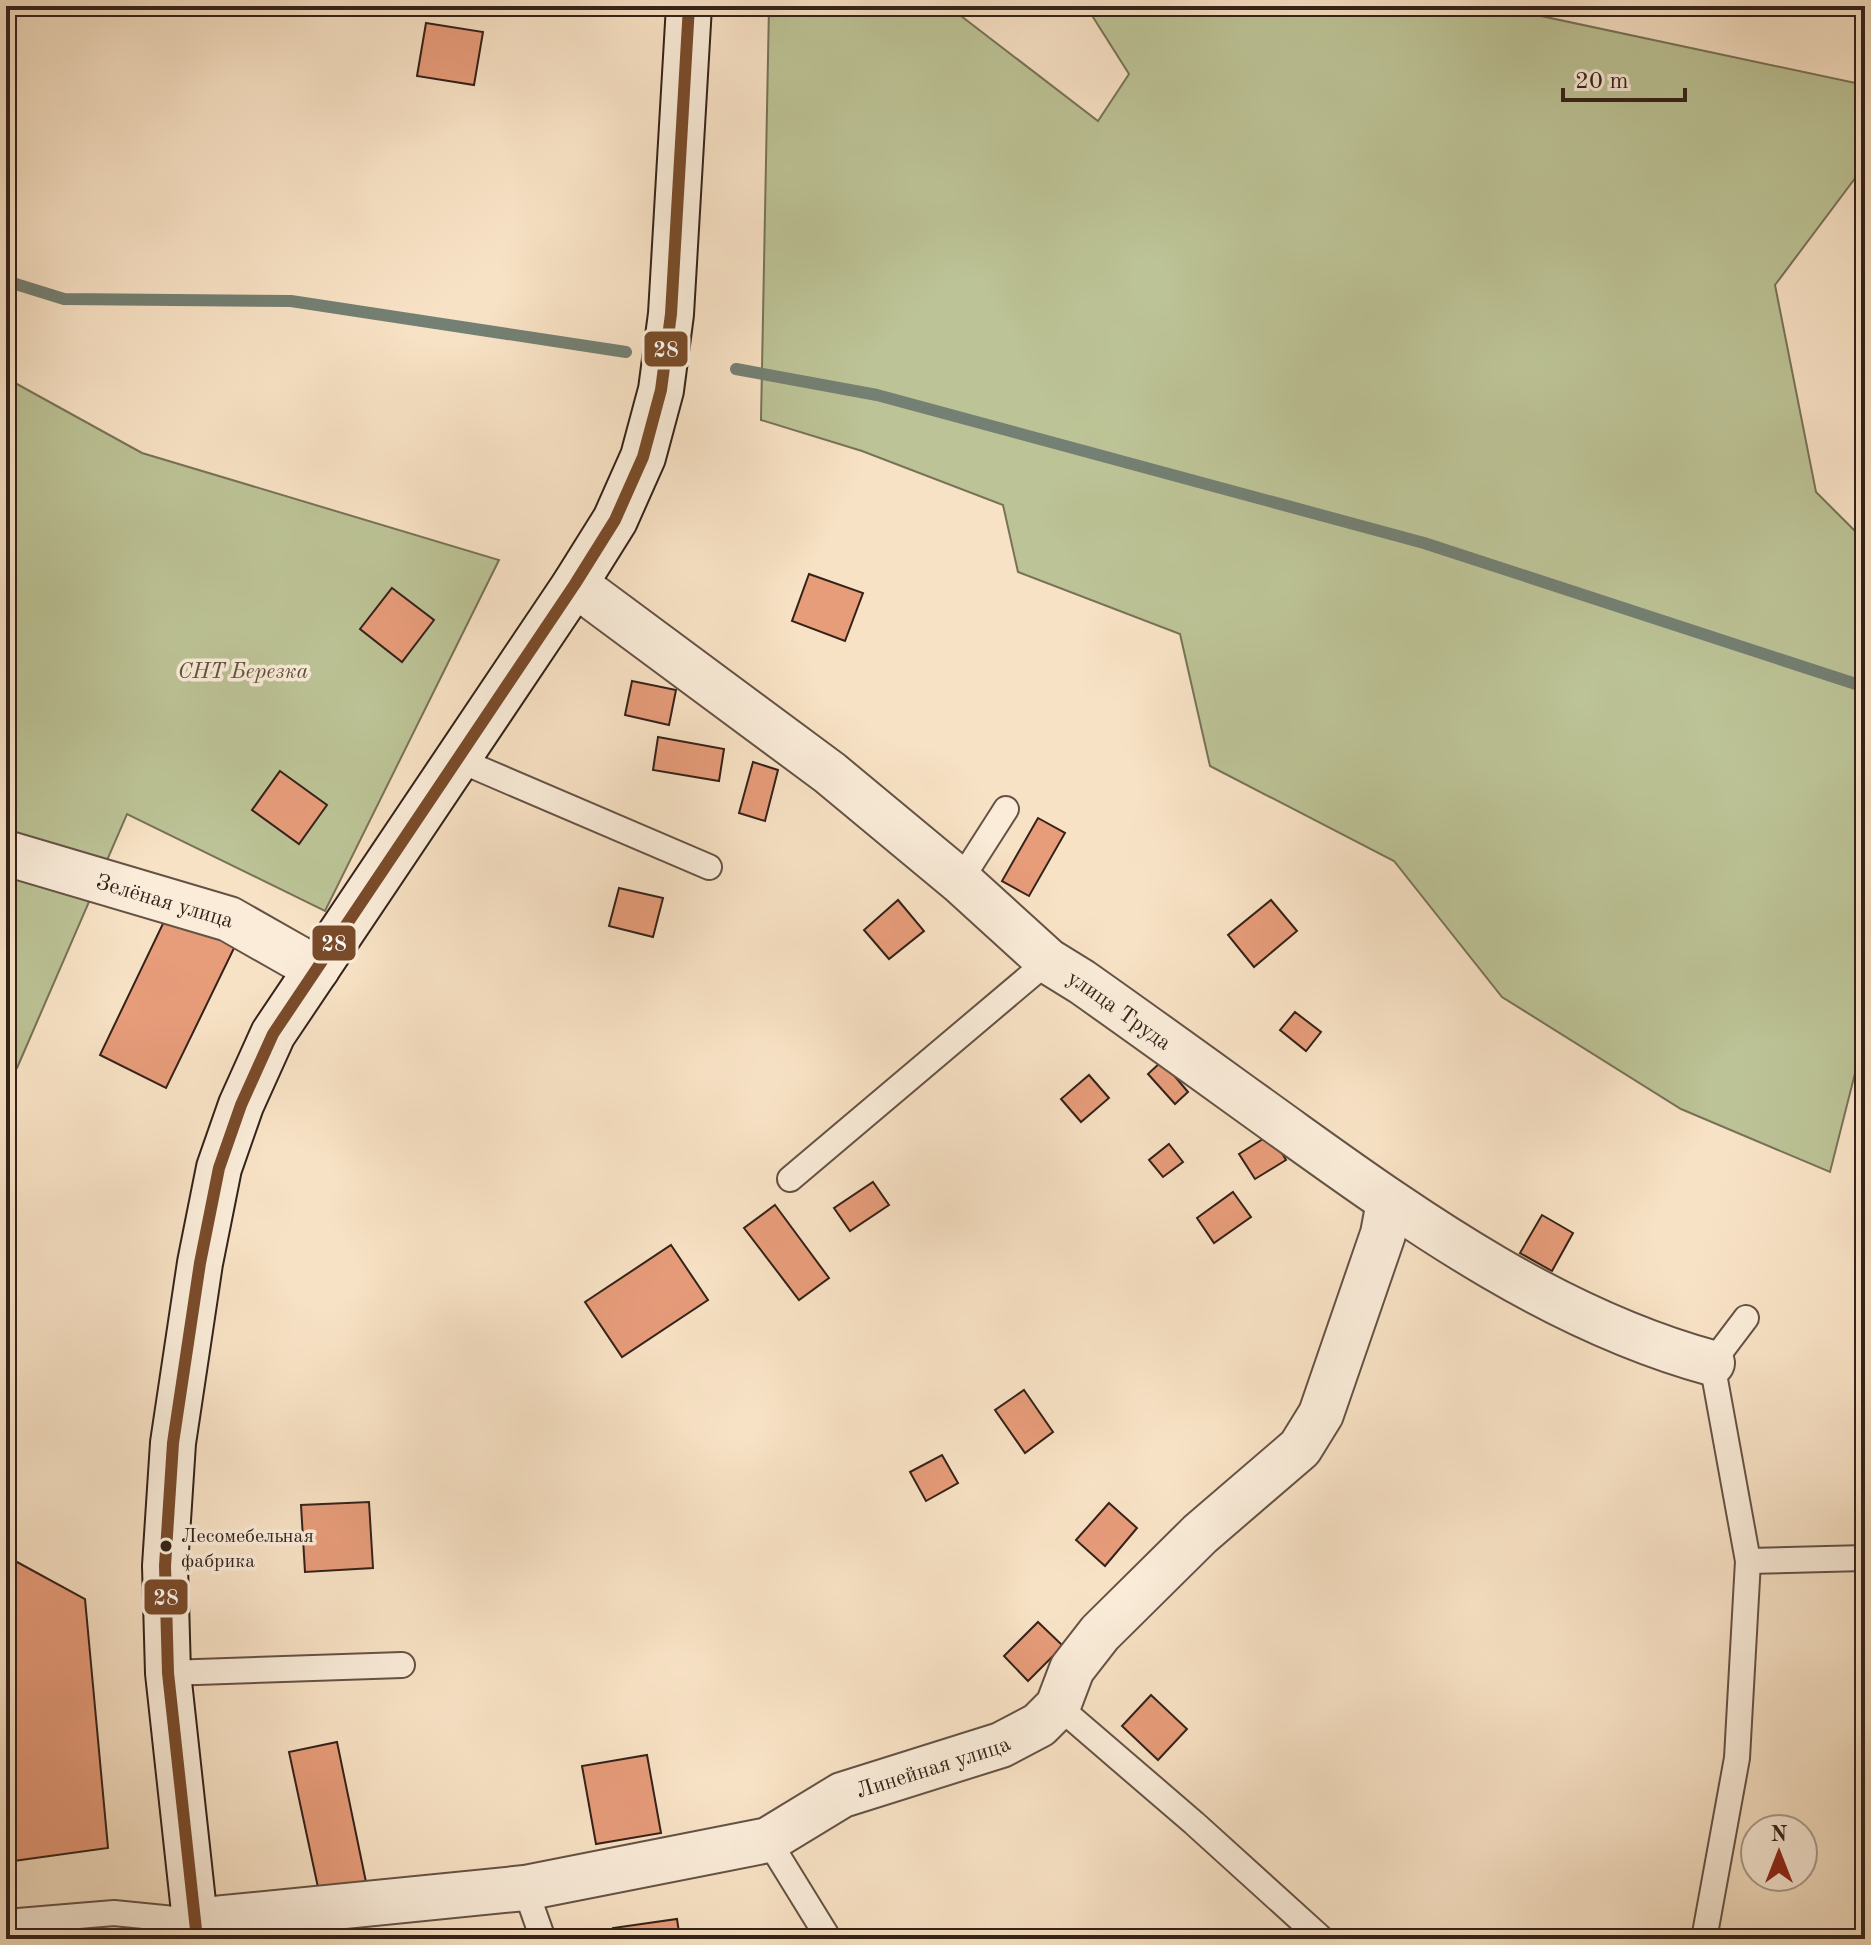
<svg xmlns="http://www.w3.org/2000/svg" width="1871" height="1945" font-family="'Old Standard TT',serif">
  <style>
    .green { fill: #bcc396; stroke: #787258; stroke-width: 2 }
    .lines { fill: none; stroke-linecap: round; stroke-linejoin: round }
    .stream { stroke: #748073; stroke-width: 12 }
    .building { fill: #e79c7a; stroke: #34221a; stroke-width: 2 }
    .lane-casing { stroke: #655245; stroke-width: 28 }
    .street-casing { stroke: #655245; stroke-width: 48 }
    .secondary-casing { stroke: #34221a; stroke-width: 48 }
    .lane { stroke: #faecd9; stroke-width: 24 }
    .street { stroke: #faecd9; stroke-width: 44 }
    .secondary { stroke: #faecd9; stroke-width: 44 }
    .bus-1-casing { stroke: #faecd9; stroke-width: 18 }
    .bus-1 { stroke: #7a4b2a; stroke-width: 12 }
    .bus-dot { fill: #34221a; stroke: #faecd9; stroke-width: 3 }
    .labels { text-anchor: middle; stroke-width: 7; stroke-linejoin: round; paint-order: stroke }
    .bus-label { font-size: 20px; fill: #34221a; stroke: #faecd9; text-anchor: start }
    .park-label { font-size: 22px; font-style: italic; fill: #5d523f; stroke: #faecd9 }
    .street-label { font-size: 22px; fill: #34221a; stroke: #faecd9 }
    .line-badge { stroke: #faecd9; stroke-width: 3 }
    .badge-label { font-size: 22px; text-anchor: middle; font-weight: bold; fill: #fff }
  </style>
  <rect width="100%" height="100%" fill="#f8e2c5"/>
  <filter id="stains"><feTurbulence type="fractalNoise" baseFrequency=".0025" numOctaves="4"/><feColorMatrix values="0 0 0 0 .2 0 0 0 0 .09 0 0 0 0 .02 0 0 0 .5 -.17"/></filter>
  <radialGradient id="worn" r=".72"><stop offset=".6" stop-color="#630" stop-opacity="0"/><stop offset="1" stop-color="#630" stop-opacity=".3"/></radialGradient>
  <g class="green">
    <path d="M769,6H948L1098,121L1129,74L1086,6H1494L1865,85V165L1775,285L1816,492L1865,541V1034L1830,1172L1681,1109L1502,997L1394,861L1210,766L1180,634L1018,572L1003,505L862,451L761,420Z"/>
    <path d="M6,378L142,453L499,560L325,911L127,814L17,1068L6,1066Z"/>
  </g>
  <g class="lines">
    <g class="stream">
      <path d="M6,281L64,299L291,301L626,352"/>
      <path d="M736,369L877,395L1424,543L1865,687"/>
    </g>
  </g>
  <g class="building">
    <path d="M426,23L483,32L474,85L417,76Z"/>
    <path d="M809,574L863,593L845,641L792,621Z"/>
    <path d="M392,588L434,620L402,662L360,629Z"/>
    <path d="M632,681L676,690L669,725L625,715Z"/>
    <path d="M658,737L724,749L719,781L653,770Z"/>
    <path d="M753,762L778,770L765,821L739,813Z"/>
    <path d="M280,771L327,805L299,844L252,810Z"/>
    <path d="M1038,818L1065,833L1029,896L1002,881Z"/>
    <path d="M619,888L663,898L653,937L609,926Z"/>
    <path d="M898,900L924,931L889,959L864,930Z"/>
    <path d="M1271,900L1297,931L1254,967L1228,935Z"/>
    <path d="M170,909L237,942L166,1088L100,1055Z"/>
    <path d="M1295,1012L1321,1032L1306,1051L1280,1030Z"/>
    <path d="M1162,1061L1188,1092L1175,1104L1148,1074Z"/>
    <path d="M1089,1075L1109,1098L1081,1122L1061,1099Z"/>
    <path d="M1271,1134L1286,1160L1255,1179L1239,1154Z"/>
    <path d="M1169,1144L1183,1162L1163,1177L1149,1160Z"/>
    <path d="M873,1182L889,1205L850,1231L834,1208Z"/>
    <path d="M1233,1192L1251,1217L1214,1243L1197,1218Z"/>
    <path d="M775,1205L829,1278L799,1300L744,1228Z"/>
    <path d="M1542,1215L1573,1233L1552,1271L1520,1253Z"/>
    <path d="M671,1245L708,1300L622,1357L585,1302Z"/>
    <path d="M1024,1390L1053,1432L1025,1453L995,1410Z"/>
    <path d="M942,1455L958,1483L926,1501L910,1472Z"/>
    <path d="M369,1502L373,1568L305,1572L301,1505Z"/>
    <path d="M1109,1503L1137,1528L1105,1566L1076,1540Z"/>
    <path d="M6,1556L85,1599L108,1848L6,1862Z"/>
    <path d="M1038,1622L1063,1646L1028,1681L1004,1656Z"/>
    <path d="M1151,1695L1187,1729L1158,1760L1122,1726Z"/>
    <path d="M337,1742L366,1882L319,1892L289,1752Z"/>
    <path d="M647,1755L661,1833L596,1844L582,1766Z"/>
    <path d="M677,1919L680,1939H615L613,1928Z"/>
  </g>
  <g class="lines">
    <defs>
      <g id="lane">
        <path d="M459,760L709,867"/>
        <path d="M960,881L1006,809"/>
        <path d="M790,1179L1048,961"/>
        <path d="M1748,1561L1865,1558"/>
        <path d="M168,1673L402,1665"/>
        <path d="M1058,1706L1194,1823L1322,1939"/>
        <path d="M768,1840L829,1939"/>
        <path d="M525,1888L543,1939"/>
        <path d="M6,1922L114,1913L194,1921"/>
        <path d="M1704,1939L1737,1758L1748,1561L1712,1363L1746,1318"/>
      </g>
      <g id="street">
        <path id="s1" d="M575,584L830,773L960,881L1048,961L1082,982C1153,1032 1223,1083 1294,1134C1422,1226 1558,1321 1712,1363"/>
        <path id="s2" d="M6,853L229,919L317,969"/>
        <path id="s3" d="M194,1921L525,1888L768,1840L842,1795L1001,1745L1039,1725L1058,1706L1072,1669L1100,1633L1200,1534L1300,1448L1321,1414L1383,1234L1389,1202"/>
      </g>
      <path id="secondary" d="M197,1939L168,1673L165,1566L173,1443L200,1263L219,1168L241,1105L273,1034L575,584L615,520L643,457L661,390L671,314L689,6"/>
    </defs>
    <use href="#lane" class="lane-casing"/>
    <use href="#street" class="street-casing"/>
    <use href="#secondary" class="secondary-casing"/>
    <use href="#lane" class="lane"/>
    <use href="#street" class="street"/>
    <use href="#secondary" class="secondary"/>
    <defs>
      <path id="bus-1" d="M197,1939L168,1673L165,1566L173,1443L200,1263L219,1168L241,1105L273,1034L575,584L615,520L643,457L661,390L671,314L689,6"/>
    </defs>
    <use href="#bus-1" class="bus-1-casing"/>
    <use href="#bus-1" class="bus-1"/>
  </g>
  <circle class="bus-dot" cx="166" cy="1546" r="7"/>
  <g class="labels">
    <g class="bus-label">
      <text x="181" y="1542">Лесомебельная<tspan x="181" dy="25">фабрика</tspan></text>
    </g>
    <g class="park-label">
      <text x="243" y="678">СНТ Березка</text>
    </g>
    <g class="street-label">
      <text dy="8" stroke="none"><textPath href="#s2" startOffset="166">Зелёная улица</textPath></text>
      <text dy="8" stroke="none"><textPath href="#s1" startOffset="692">улица Труда</textPath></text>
      <text dy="8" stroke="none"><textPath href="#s3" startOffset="762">Линейная улица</textPath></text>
    </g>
  </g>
  <g class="line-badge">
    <rect x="643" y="330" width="46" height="38" rx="8" fill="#7a4b2a"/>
    <rect x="311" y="924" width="46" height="38" rx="8" fill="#7a4b2a"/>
    <rect x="143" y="1578" width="46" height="38" rx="8" fill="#7a4b2a"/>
  </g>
  <g class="badge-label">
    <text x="666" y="357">28</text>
    <text x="334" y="951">28</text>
    <text x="166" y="1605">28</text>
  </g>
  <rect width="1871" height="1945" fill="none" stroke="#f8e2c5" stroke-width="32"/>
  <rect x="8" y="8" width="1855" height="1929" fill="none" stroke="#34221a" stroke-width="4"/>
  <rect x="16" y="16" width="1839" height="1913" fill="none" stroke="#34221a" stroke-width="2"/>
  <g transform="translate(1779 1853)"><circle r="38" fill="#faecd9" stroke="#ab9b8d" stroke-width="2"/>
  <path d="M0-6L14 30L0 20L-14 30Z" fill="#8f2418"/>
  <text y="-12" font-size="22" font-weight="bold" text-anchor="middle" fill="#34221a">N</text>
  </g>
  <path d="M1563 88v12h122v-12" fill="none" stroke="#34221a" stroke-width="4"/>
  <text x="1575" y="88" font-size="24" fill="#34221a" stroke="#faecd9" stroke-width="6" paint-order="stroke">20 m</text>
  <rect width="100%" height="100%" filter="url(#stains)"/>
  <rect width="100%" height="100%" fill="url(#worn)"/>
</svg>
